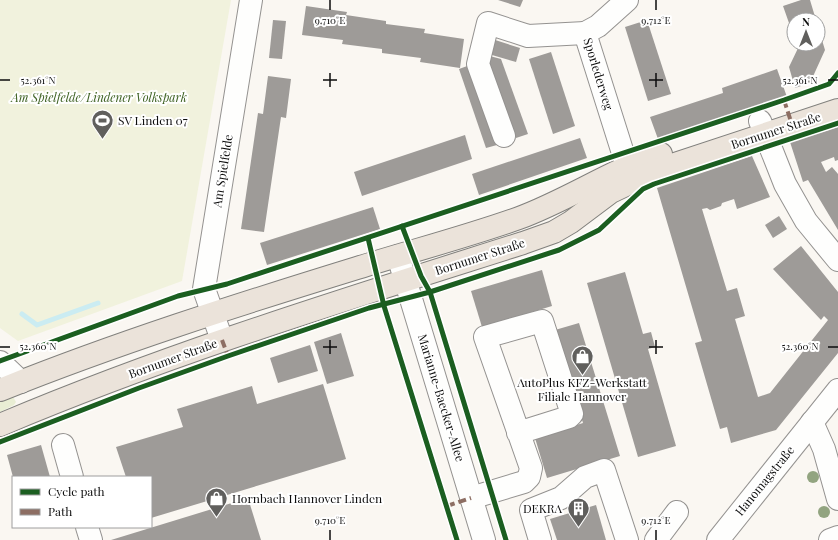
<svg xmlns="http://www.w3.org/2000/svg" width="838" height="540" font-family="'Playfair Display',serif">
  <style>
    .green { fill: #e9eed4 }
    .pitch { fill: #f1f2dd }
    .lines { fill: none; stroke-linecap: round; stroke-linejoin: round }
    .stream { stroke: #cbecf2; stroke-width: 5 }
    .building { fill: #9e9b98 }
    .minor-casing { stroke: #949290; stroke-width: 24 }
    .major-casing { stroke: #81807d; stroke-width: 24 }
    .minor { stroke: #fefefd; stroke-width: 22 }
    .major { stroke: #ebe3da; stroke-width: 22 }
    .quiet { stroke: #8d6e63; stroke-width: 4; stroke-dasharray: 8 4; stroke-linecap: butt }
    .cycleway-casing { stroke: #fff; stroke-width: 8 }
    .cycleway { stroke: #1b5e20; stroke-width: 5 }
    .tree { fill: #92a480 }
    .ticks { fill: none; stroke: #0d0d0d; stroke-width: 1.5 }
    .labels { text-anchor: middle; stroke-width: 4; stroke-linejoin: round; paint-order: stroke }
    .street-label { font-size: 12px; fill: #0d0d0d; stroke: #fff }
    .park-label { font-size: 12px; font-style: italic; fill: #3d6122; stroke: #fff }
    .poi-label { font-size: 12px; fill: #0d0d0d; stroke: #fff; text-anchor: start }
    .ticks-label { font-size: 10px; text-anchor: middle; fill: #0d0d0d; stroke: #fff; stroke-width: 4; stroke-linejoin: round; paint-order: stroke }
  </style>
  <rect width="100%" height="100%" fill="#faf7f2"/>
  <path class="green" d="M12,395L16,402L14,405L0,412V400Z"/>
  <path class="pitch" d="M0,0H231L182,281L18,341L0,328Z"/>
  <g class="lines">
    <path class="stream" d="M22,314L37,325L98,303"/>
  </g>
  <g class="building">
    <path d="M498,0H523L520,7Z"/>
    <path d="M801,0H810L816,20H794V25L793,22L789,23L783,6Z"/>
    <path d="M306,6L347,12L346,15L386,21V24L425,29L424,33L464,39L460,68L420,62L421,58L382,53V49L342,44L343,40L302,35Z"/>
    <path d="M273,20L286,21L282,59L269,58Z"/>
    <path d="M647,20L671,94L648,101L625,27Z"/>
    <path d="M818,27L825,50L810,83L795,88L789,67L800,44H818Z"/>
    <path d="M489,38L520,48L516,62L485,53Z"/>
    <path d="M551,52L575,126L553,134L529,59Z"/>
    <path d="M486,55L501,59L528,134L516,138Z"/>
    <path d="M470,65L497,145L486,148L459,69Z"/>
    <path d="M777,69L787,97L658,139L650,117L723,93L722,88Z"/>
    <path d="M268,76L291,79L286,118L281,117L264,232L241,229L258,113L263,114Z"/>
    <path d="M838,127V160L835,161L834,157L821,162L826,172L832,167L838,174V230L808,180L803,182L790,142Z"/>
    <path d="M465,135L472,159L362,196L354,172Z"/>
    <path d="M580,138L587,158L479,195L472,174Z"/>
    <path d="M752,156L770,197L737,209L734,199L722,203L721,206L710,210L707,208L702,209L727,291L737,288L745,316L735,319L758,397L770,393L828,320L824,316L821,320L773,269L801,246L838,292V353L776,430L731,443L727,427L720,429L695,343L702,341L657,188Z"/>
    <path d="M373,207L380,229L267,265L260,243Z"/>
    <path d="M779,216L787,229L773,238L765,225Z"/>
    <path d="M542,270L552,306L482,327L471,291Z"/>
    <path d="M625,272L643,334L651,332L655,347L648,349L676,446L638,457L587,283Z"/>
    <path d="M579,323L620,456L547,478L535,438L583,423L555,330Z"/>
    <path d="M341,333L354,376L327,384L314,342Z"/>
    <path d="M310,345L318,371L278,383L270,358Z"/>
    <path d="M323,384L346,459L151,518V477H126L116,447L183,427L177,409L252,386L257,404Z"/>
    <path d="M41,445L50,477H13L7,455Z"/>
    <path d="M248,498L261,540H111Z"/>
    <path d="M596,505L606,540H557L550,519Z"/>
  </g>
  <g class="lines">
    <defs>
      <g id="minor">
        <path d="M627,0L598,26L585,33L627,166"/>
        <path d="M760,121L785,184L806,221L838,260"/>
        <path d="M504,136L478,64L488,23L528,36L585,33"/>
        <path d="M398,256L484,540"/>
        <path d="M222,340L204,289L251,0"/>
        <path d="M0,362L21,382"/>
        <path d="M812,422L824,449L838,499"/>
        <path d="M63,445L72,477"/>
        <path d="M471,498L524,482L529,477L531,468L485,337L542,321L572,414L569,417L518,433"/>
        <path d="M87,527L91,540"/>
        <path d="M540,540L531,510L561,498L585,477L604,470L627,540"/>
        <path d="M656,540L677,512"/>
        <path d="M718,540L838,390"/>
        <path d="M830,540L838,537"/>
      </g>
      <g id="major">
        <path d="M0,390C117,343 237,305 357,268C411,251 466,237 519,218C568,200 611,170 661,154"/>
        <path d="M0,425C170,353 347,299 523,243L554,232L571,222L611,192L657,170L838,110"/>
      </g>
    </defs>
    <use href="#minor" class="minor-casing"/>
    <use href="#major" class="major-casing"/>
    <use href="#minor" class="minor"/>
    <use href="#major" class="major"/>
    <g class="quiet">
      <path d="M784,100L796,137"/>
      <path d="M222,340L228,356"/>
      <path d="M447,506L471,498"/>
    </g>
    <defs>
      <g id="cycleway">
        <path d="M402,226L421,276L430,292L506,540"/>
        <path d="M368,238L384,306L457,540"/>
        <path d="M0,361L178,296L227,284L784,100L829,84L838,73"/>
        <path d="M0,442L139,388L228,356L369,308L430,292L559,250L599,230L643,189L654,184L838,123"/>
      </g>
    </defs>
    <use href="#cycleway" class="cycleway-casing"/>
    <use href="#cycleway" class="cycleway"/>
  </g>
  <g class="tree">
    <circle cx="813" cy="477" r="6"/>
    <circle cx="824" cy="512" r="6"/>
  </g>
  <path class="ticks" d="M330,0V10M656,0V10M330,73V87M656,73V87M0,80H10M323,80H337M649,80H663M828,80H838M330,340V354M656,340V354M0,347H10M323,347H337M649,347H663M828,347H838M330,530V540M656,530V540"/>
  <defs>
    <symbol id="stadium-pin" viewBox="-11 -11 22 30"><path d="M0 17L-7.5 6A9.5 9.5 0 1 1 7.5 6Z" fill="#605f5d" stroke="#fff"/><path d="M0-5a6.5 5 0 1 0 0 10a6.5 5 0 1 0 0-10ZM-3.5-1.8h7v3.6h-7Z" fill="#fff"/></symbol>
    <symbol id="shop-pin" viewBox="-11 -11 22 30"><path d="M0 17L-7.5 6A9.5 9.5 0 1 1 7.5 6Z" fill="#605f5d" stroke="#fff"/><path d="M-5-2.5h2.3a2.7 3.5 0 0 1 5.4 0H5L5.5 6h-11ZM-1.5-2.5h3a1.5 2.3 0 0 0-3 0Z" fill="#fff"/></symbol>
    <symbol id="building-pin" viewBox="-11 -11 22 30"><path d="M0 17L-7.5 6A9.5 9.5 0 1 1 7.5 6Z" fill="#605f5d" stroke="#fff"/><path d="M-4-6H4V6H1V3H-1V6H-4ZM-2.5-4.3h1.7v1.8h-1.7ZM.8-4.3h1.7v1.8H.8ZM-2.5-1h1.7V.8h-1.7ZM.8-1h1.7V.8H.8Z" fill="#fff"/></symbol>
  </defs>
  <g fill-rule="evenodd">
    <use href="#stadium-pin" x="90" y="108" width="25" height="34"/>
    <use href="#shop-pin" x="570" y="344" width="25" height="34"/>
    <use href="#shop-pin" x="204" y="486" width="25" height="34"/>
    <use href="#building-pin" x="566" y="496" width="25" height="34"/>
  </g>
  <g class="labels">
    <g class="street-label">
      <text transform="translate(598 74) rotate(73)" y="4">Sporlederweg</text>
      <text transform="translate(776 131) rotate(-18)" y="4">Bornumer Straße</text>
      <text transform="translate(223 171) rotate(-81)" y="4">Am Spielfelde</text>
      <text transform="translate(480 257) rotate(-18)" y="4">Bornumer Straße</text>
      <text transform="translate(173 359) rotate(-20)" y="4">Bornumer Straße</text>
      <text transform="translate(441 398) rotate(73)" y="4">Marianne-Baecker-Allee</text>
      <text transform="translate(765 481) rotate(-51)" y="4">Hanomagstraße</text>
    </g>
    <g class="park-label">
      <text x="99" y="102">Am Spielfelde/Lindener Volkspark</text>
    </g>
    <g class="poi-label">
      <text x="118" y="125">SV Linden 07</text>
      <text x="582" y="387" text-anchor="middle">AutoPlus KFZ-Werkstatt<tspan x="582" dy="14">Filiale Hannover</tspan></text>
      <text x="232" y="503">Hornbach Hannover Linden</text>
      <text x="562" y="513" text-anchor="end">DEKRA</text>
    </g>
  </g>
  <g class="ticks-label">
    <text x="330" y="24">9.710°E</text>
    <text x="656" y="24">9.712°E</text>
    <text x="38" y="84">52.361°N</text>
    <text x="800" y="84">52.361°N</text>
    <text x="38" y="350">52.360°N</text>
    <text x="800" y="350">52.360°N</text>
    <text x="330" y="524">9.710°E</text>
    <text x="656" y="524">9.712°E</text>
  </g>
  <rect x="12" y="476" width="140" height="52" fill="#ffffff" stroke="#9e9e9e"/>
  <rect x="20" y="489" width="20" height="6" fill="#1b5e20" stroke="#9e9e9e"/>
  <text x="48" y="496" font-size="12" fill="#0d0d0d">Cycle path</text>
  <rect x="20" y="509" width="20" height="6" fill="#8d6e63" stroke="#9e9e9e"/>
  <text x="48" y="516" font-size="12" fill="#0d0d0d">Path</text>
  <g transform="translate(806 32)"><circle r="19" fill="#ffffff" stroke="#9e9e9e"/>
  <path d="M0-3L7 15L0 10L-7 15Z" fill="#605f5d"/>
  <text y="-6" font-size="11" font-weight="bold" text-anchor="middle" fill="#0d0d0d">N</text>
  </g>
</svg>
